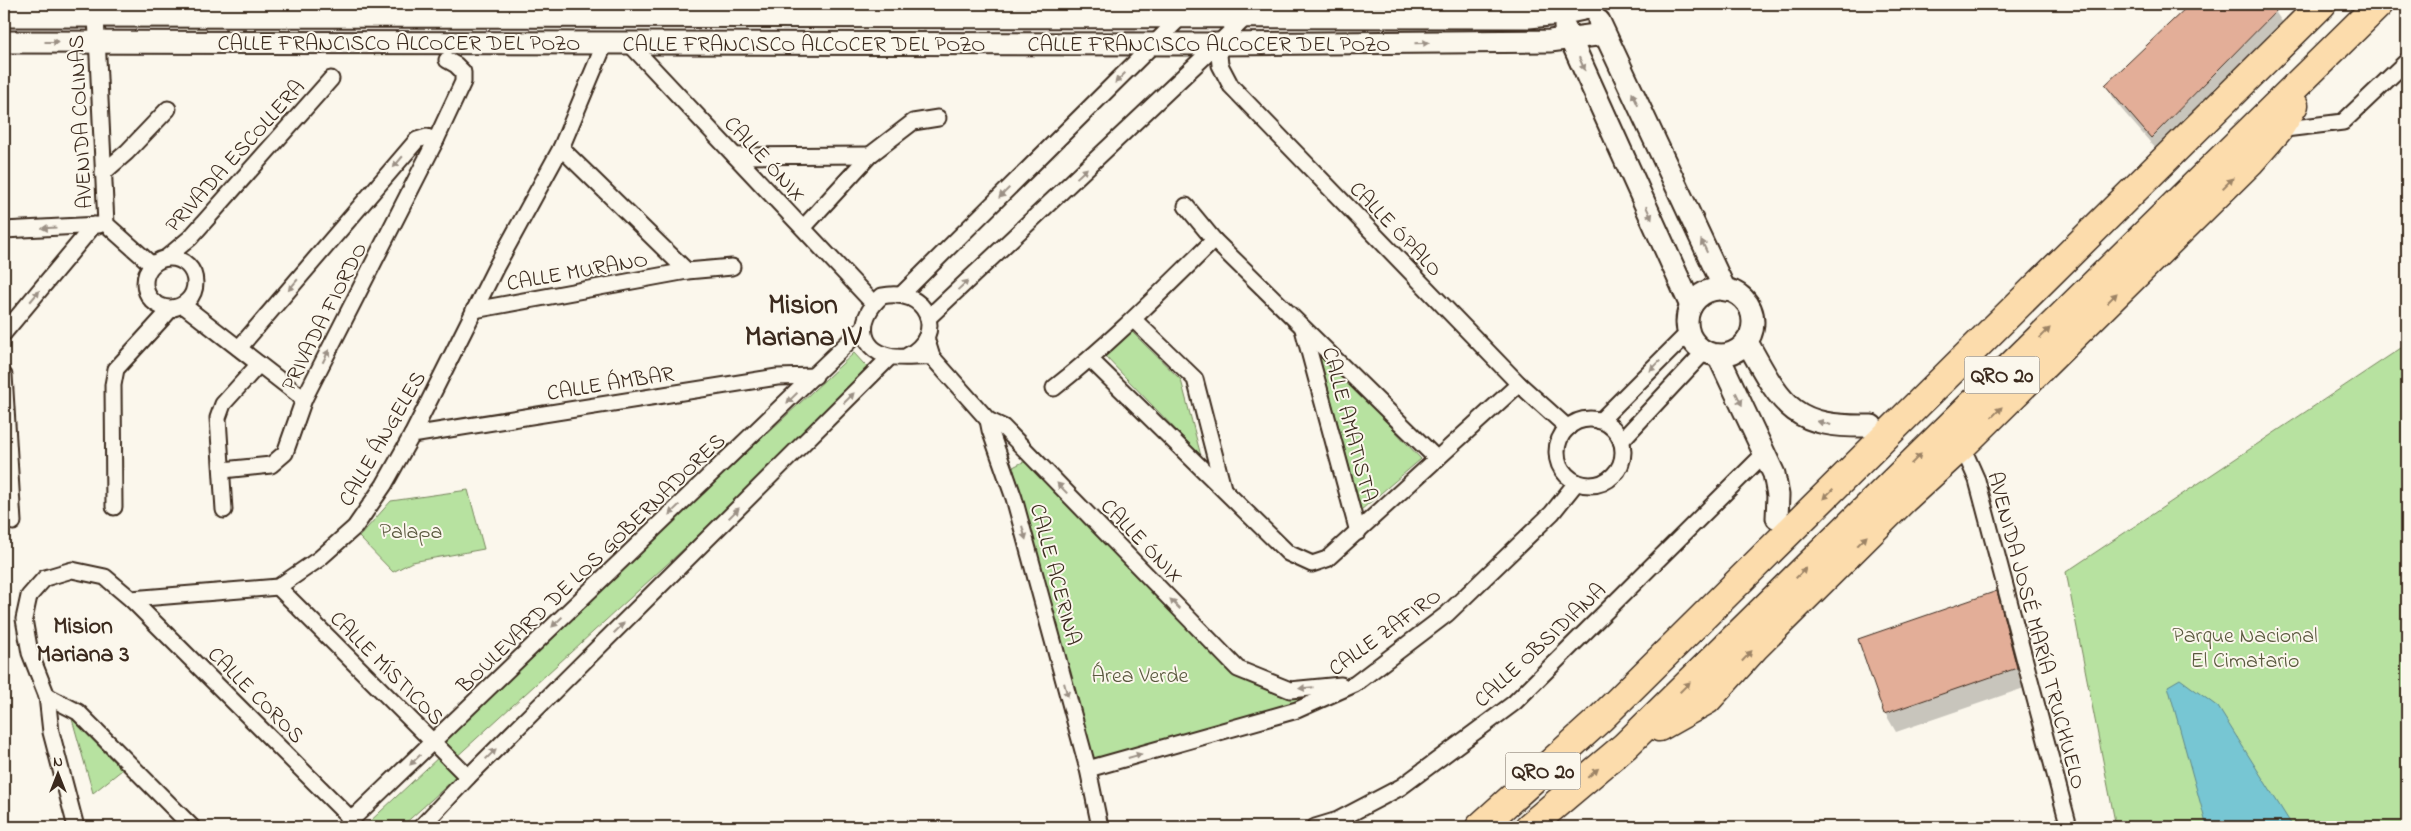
<svg xmlns="http://www.w3.org/2000/svg" width="2411" height="831" font-family="'Indie Flower',sans-serif">
  <style>
    .green { fill: #b7e2a0; stroke: #79865f }
    .water { fill: #77c6d3; stroke: #5f888b }
    .shadow { fill: #0003 }
    .building { fill: #e3ae98; stroke: #3b2a1e }
    .lines { fill: none; stroke-linecap: round; stroke-linejoin: round }
    .street-casing { stroke: #3b2a1e; stroke-width: 19 }
    .secondary-casing { stroke: #3b2a1e; stroke-width: 25 }
    .highway-casing { stroke: #3b2a1e; stroke-width: 31 }
    .street { stroke: #fbf7ec; stroke-width: 15 }
    .secondary { stroke: #fbf7ec; stroke-width: 21 }
    .highway { stroke: #fcdcac; stroke-width: 28 }
    .oneway { fill: #9b9085 }
    .oneway2 { fill: #9c8365 }
    .labels { text-anchor: middle; stroke-width: 4; stroke-linejoin: round; paint-order: stroke }
    .shield { fill: #fbf7ec; stroke: #75685c; stroke-width: 1 }
    .shield-label { font-size: 21px; font-weight: bold; fill: #3b2a1e }
    .street-label { font-size: 22px; fill: #3b2a1e; stroke: #fbf7ec }
    .park-label { font-size: 22px; fill: #5a583e; stroke: #fbf7ec }
    .neighbourhood-label { font-size: 24px; font-weight: bold; fill: #3b2a1e; stroke: #fbf7ec }
    .district-label { font-size: 28px; font-weight: bold; fill: #3b2a1e; stroke: #fbf7ec }
  </style>
  <rect width="100%" height="100%" fill="#fbf7ec"/>
  <filter id="ink" filterUnits="userSpaceOnUse"><feTurbulence type="fractalNoise" baseFrequency=".02" numOctaves="2"/><feDisplacementMap in="SourceGraphic" scale="10" xChannelSelector="R" yChannelSelector="G"/><feConvolveMatrix kernelMatrix="1 2 1 2 8 2 1 2 1" color-interpolation-filters="sRGB"/></filter>
  <g filter="url(#ink)">
    <g class="green">
      <path d="M1131,331L1181,380L1201,456L1103,354Z"/>
      <path d="M2407,344V827H2116L2066,572Z"/>
      <path d="M1317,347L1421,459L1361,510Z"/>
      <path d="M854,353L874,375L453,760L435,741Z"/>
      <path d="M1023,462L1035,466L1222,654L1238,677L1270,688L1313,696L1276,711L1089,767L1019,495L1013,467Z"/>
      <path d="M468,490L484,549L412,562L393,572L359,537L391,501Z"/>
      <path d="M72,719L122,770L93,793Z"/>
      <path d="M441,755L460,774L401,827H364Z"/>
    </g>
    <path class="water" d="M2180,679L2218,707L2293,827H2207L2168,686Z"/>
    <g class="shadow">
      <path d="M2192,4H2270L2287,29L2162,156L2117,104L2106,85Z"/>
      <path d="M1996,593L2007,611L2027,687L1896,732L1885,713Z"/>
    </g>
    <g class="building">
      <path d="M2190,4H2283L2151,138L2105,85Z"/>
      <path d="M1997,591L2017,668L1884,714L1858,639Z"/>
    </g>
    <g class="lines">
      <defs>
        <g id="street">
          <path d="M96,16L106,224L152,265"/>
          <path d="M629,43L873,303"/>
          <path d="M1218,44L1220,65L1231,86L1519,384L1568,428"/>
          <path d="M2278,130L2343,122L2407,61"/>
          <path d="M561,148L687,271"/>
          <path d="M735,156L870,155"/>
          <path d="M103,173L127,152L168,109"/>
          <path d="M1186,206L1214,240L1437,459"/>
          <path d="M803,228L870,155L913,122L938,118"/>
          <path d="M4,230L99,225"/>
          <circle cx="170" cy="283" r="25"/>
          <path d="M166,258L190,238L331,79"/>
          <path d="M902,294L1194,4"/>
          <path d="M183,305L304,399"/>
          <path d="M474,310L687,271L732,267"/>
          <path d="M928,318L1260,4"/>
          <path d="M1134,320L1195,379L1223,488"/>
          <path d="M1303,329L1358,532"/>
          <path d="M4,333L94,225"/>
          <path d="M926,338L932,357L988,420L1003,427L1238,669L1290,690L1341,685"/>
          <path d="M239,348L417,140L427,137L436,140"/>
          <path d="M907,356C948,335 927,286 882,296C859,315 856,348 889,356C899,359 920,356 932,357"/>
          <path d="M1090,359L1288,553L1312,564L1327,559L1519,384"/>
          <path d="M4,375L13,522"/>
          <path d="M1054,388C1111,343 1162,291 1214,240"/>
          <circle cx="1590" cy="452" r="33"/>
          <path d="M988,420L990,430L1014,498L1088,769L1100,827"/>
          <path d="M1600,421L1689,332"/>
          <path d="M412,435L777,377L815,376"/>
          <path d="M1621,441L1705,351"/>
          <path d="M1962,446L1977,480L2069,827"/>
          <path d="M223,470L271,465L285,453L304,399L436,140L463,82V72L456,65L447,60"/>
          <path d="M114,507L113,385L116,369L171,309"/>
          <path d="M224,510L218,418L223,404L259,364"/>
          <path d="M278,587L468,777"/>
          <path d="M131,599L352,820"/>
          <path d="M47,696L78,712L192,827"/>
          <path d="M1088,769L1297,710L1355,684L1447,614L1552,513L1576,483"/>
          <path d="M76,827L51,732L47,696L30,653L24,619L29,596L45,578L72,570L105,577L131,599L278,587L319,559L355,527L384,485L412,435L496,267L561,148L605,43"/>
          <path d="M344,827L864,327"/>
          <path d="M421,827L468,777L890,357"/>
          <path d="M1315,827L1338,820L1401,787L1514,703L1765,453"/>
        </g>
        <g id="secondary">
          <path d="M4,16L1529,17L1560,14L1593,7"/>
          <path d="M1599,21L1725,290"/>
          <path d="M1565,27L1691,306"/>
          <path d="M4,42L1218,44L1550,41L1604,34"/>
          <circle cx="1720" cy="322" r="33"/>
          <path d="M1747,342C1783,407 1792,428 1872,426"/>
          <path d="M1718,355L1774,474L1778,495L1777,518"/>
        </g>
        <g id="highway">
          <path d="M1659,727L1707,700L1754,648L1903,500L1962,446L2250,162L2278,130L2294,105"/>
          <path d="M1480,827L1601,718L2322,4"/>
          <path d="M1529,827L1625,746L2379,4"/>
        </g>
      </defs>
      <use href="#street" class="street-casing"/>
      <use href="#secondary" class="secondary-casing"/>
      <use href="#highway" class="highway-casing"/>
      <use href="#street" class="street"/>
      <use href="#secondary" class="secondary"/>
      <use href="#highway" class="highway"/>
    </g>
    <defs><path id="oneway-solid" d="M-6-.8H1V-3.2L6.5 0L1 3.2V.8H-6Z" transform="scale(1.25)"/></defs>
    <g class="oneway">
      <use href="#oneway-solid" transform="translate(52 42)"/>
      <use href="#oneway-solid" transform="translate(1422 43) rotate(-1)"/>
      <use href="#oneway-solid" transform="translate(1582 64) rotate(66)"/>
      <use href="#oneway-solid" transform="translate(1120 78) rotate(135)"/>
      <use href="#oneway-solid" transform="translate(1635 99) rotate(-115)"/>
      <use href="#oneway-solid" transform="translate(398 162) rotate(130)"/>
      <use href="#oneway-solid" transform="translate(1082 173) rotate(-43)"/>
      <use href="#oneway-solid" transform="translate(1004 193) rotate(135)"/>
      <use href="#oneway-solid" transform="translate(1649 213) rotate(66)"/>
      <use href="#oneway-solid" transform="translate(49 228) rotate(177)"/>
      <use href="#oneway-solid" transform="translate(1704 246) rotate(-115)"/>
      <use href="#oneway-solid" transform="translate(293 285) rotate(130)"/>
      <use href="#oneway-solid" transform="translate(963 285) rotate(-43)"/>
      <use href="#oneway-solid" transform="translate(35 296) rotate(-50)"/>
      <use href="#oneway-solid" transform="translate(326 356) rotate(-63)"/>
      <use href="#oneway-solid" transform="translate(1655 366) rotate(134)"/>
      <use href="#oneway-solid" transform="translate(792 398) rotate(136)"/>
      <use href="#oneway-solid" transform="translate(849 398) rotate(-45)"/>
      <use href="#oneway-solid" transform="translate(1739 399) rotate(64)"/>
      <use href="#oneway-solid" transform="translate(1824 423) rotate(-165)"/>
      <use href="#oneway-solid" transform="translate(1062 488) rotate(-134)"/>
      <use href="#oneway-solid" transform="translate(674 510) rotate(136)"/>
      <use href="#oneway-solid" transform="translate(734 513) rotate(-45)"/>
      <use href="#oneway-solid" transform="translate(1024 533) rotate(75)"/>
      <use href="#oneway-solid" transform="translate(1175 604) rotate(-134)"/>
      <use href="#oneway-solid" transform="translate(557 622) rotate(136)"/>
      <use href="#oneway-solid" transform="translate(619 628) rotate(-45)"/>
      <use href="#oneway-solid" transform="translate(1306 688) rotate(175)"/>
      <use href="#oneway-solid" transform="translate(1066 690) rotate(75)"/>
      <use href="#oneway-solid" transform="translate(491 754) rotate(-45)"/>
      <use href="#oneway-solid" transform="translate(1135 756) rotate(-16)"/>
      <use href="#oneway-solid" transform="translate(415 760) rotate(136)"/>
    </g>
    <g class="oneway2">
      <use href="#oneway-solid" transform="translate(2228 183) rotate(-45)"/>
      <use href="#oneway-solid" transform="translate(2112 298) rotate(-45)"/>
      <use href="#oneway-solid" transform="translate(2045 333) rotate(-45)"/>
      <use href="#oneway-solid" transform="translate(1997 412) rotate(-45)"/>
      <use href="#oneway-solid" transform="translate(1916 459) rotate(-45)"/>
      <use href="#oneway-solid" transform="translate(1828 494) rotate(135)"/>
      <use href="#oneway-solid" transform="translate(1862 541) rotate(-45)"/>
      <use href="#oneway-solid" transform="translate(1801 573) rotate(-45)"/>
      <use href="#oneway-solid" transform="translate(1747 656) rotate(-47)"/>
      <use href="#oneway-solid" transform="translate(1685 687) rotate(-45)"/>
      <use href="#oneway-solid" transform="translate(1593 773) rotate(-40)"/>
    </g>
  </g>
  <g class="labels">
    <g class="shield">
      <rect x="1964.5" y="356.5" width="75" height="37" rx="4"/>
      <rect x="1505.5" y="752.5" width="75" height="37" rx="4"/>
    </g>
    <g class="shield-label">
      <text x="2002" y="382">QRO 20</text>
      <text x="1543" y="778">QRO 20</text>
    </g>
    <g class="street-label">
      <text x="399" y="50">CALLE FRANCISCO ALCOCER DEL POZO</text>
      <text x="804" y="51">CALLE FRANCISCO ALCOCER DEL POZO</text>
      <text x="1209" y="51">CALLE FRANCISCO ALCOCER DEL POZO</text>
      <text transform="translate(79 122) rotate(-93)" y="8">AVENIDA COLINAS</text>
      <text transform="translate(234 155) rotate(-48)" y="8">PRIVADA ESCOLLERA</text>
      <text transform="translate(766 158) rotate(47)" y="8">CALLE ÓNIX</text>
      <text transform="translate(1397 228) rotate(46)" y="8">CALLE ÓPALO</text>
      <text transform="translate(577 270) rotate(-10)" y="8">CALLE MURANO</text>
      <text transform="translate(323 316) rotate(-63)" y="8">PRIVADA FIORDO</text>
      <text transform="translate(610 382) rotate(-9)" y="8">CALLE ÁMBAR</text>
      <text transform="translate(1351 424) rotate(75)" y="8">CALLE AMATISTA</text>
      <text transform="translate(381 438) rotate(-60)" y="8">CALLE ÁNGELES</text>
      <text transform="translate(1143 540) rotate(46)" y="8">CALLE ÓNIX</text>
      <text transform="translate(590 562) rotate(-44)" y="8">BOULEVARD DE LOS GOBERNADORES</text>
      <text transform="translate(1057 574) rotate(75)" y="8">CALLE ACERINA</text>
      <text transform="translate(2038 630) rotate(75)" y="8">AVENIDA JOSÉ MARÍA TRUCHUELO</text>
      <text transform="translate(1384 631) rotate(-36)" y="8">CALLE ZAFIRO</text>
      <text transform="translate(1539 644) rotate(-43)" y="8">CALLE OBSIDIANA</text>
      <text transform="translate(388 667) rotate(45)" y="8">CALLE MÍSTICOS</text>
      <text transform="translate(257 694) rotate(45)" y="8">CALLE COROS</text>
    </g>
    <g class="park-label">
      <text x="411" y="538">Palapa</text>
      <text x="2245" y="642">Parque Nacional<tspan x="2245" dy="25">El Cimatario</tspan></text>
      <text x="1140" y="682">Área Verde</text>
    </g>
    <g class="neighbourhood-label">
      <text x="83" y="633">Mision<tspan x="83" dy="28">Mariana 3</tspan></text>
    </g>
    <g class="district-label">
      <text x="803" y="313">Mision<tspan x="803" dy="32">Mariana IV</tspan></text>
    </g>
  </g>
  <rect width="2411" height="831" fill="none" stroke="#fbf7ec" stroke-width="20"/>
  <rect x="10" y="10" width="2391" height="811" fill="none" stroke="#3b2a1e" stroke-width="2" filter="url(#ink)"/>
  <g transform="translate(58 774)" stroke="#fbf7ec" stroke-width="4" paint-order="stroke">
  <path d="M0-4L9 19L0 12L-9 19Z" fill="#3b2a1e"/>
  <text y="-8" font-size="14" font-weight="bold" text-anchor="middle" fill="#3b2a1e">N</text>
  </g>
</svg>
